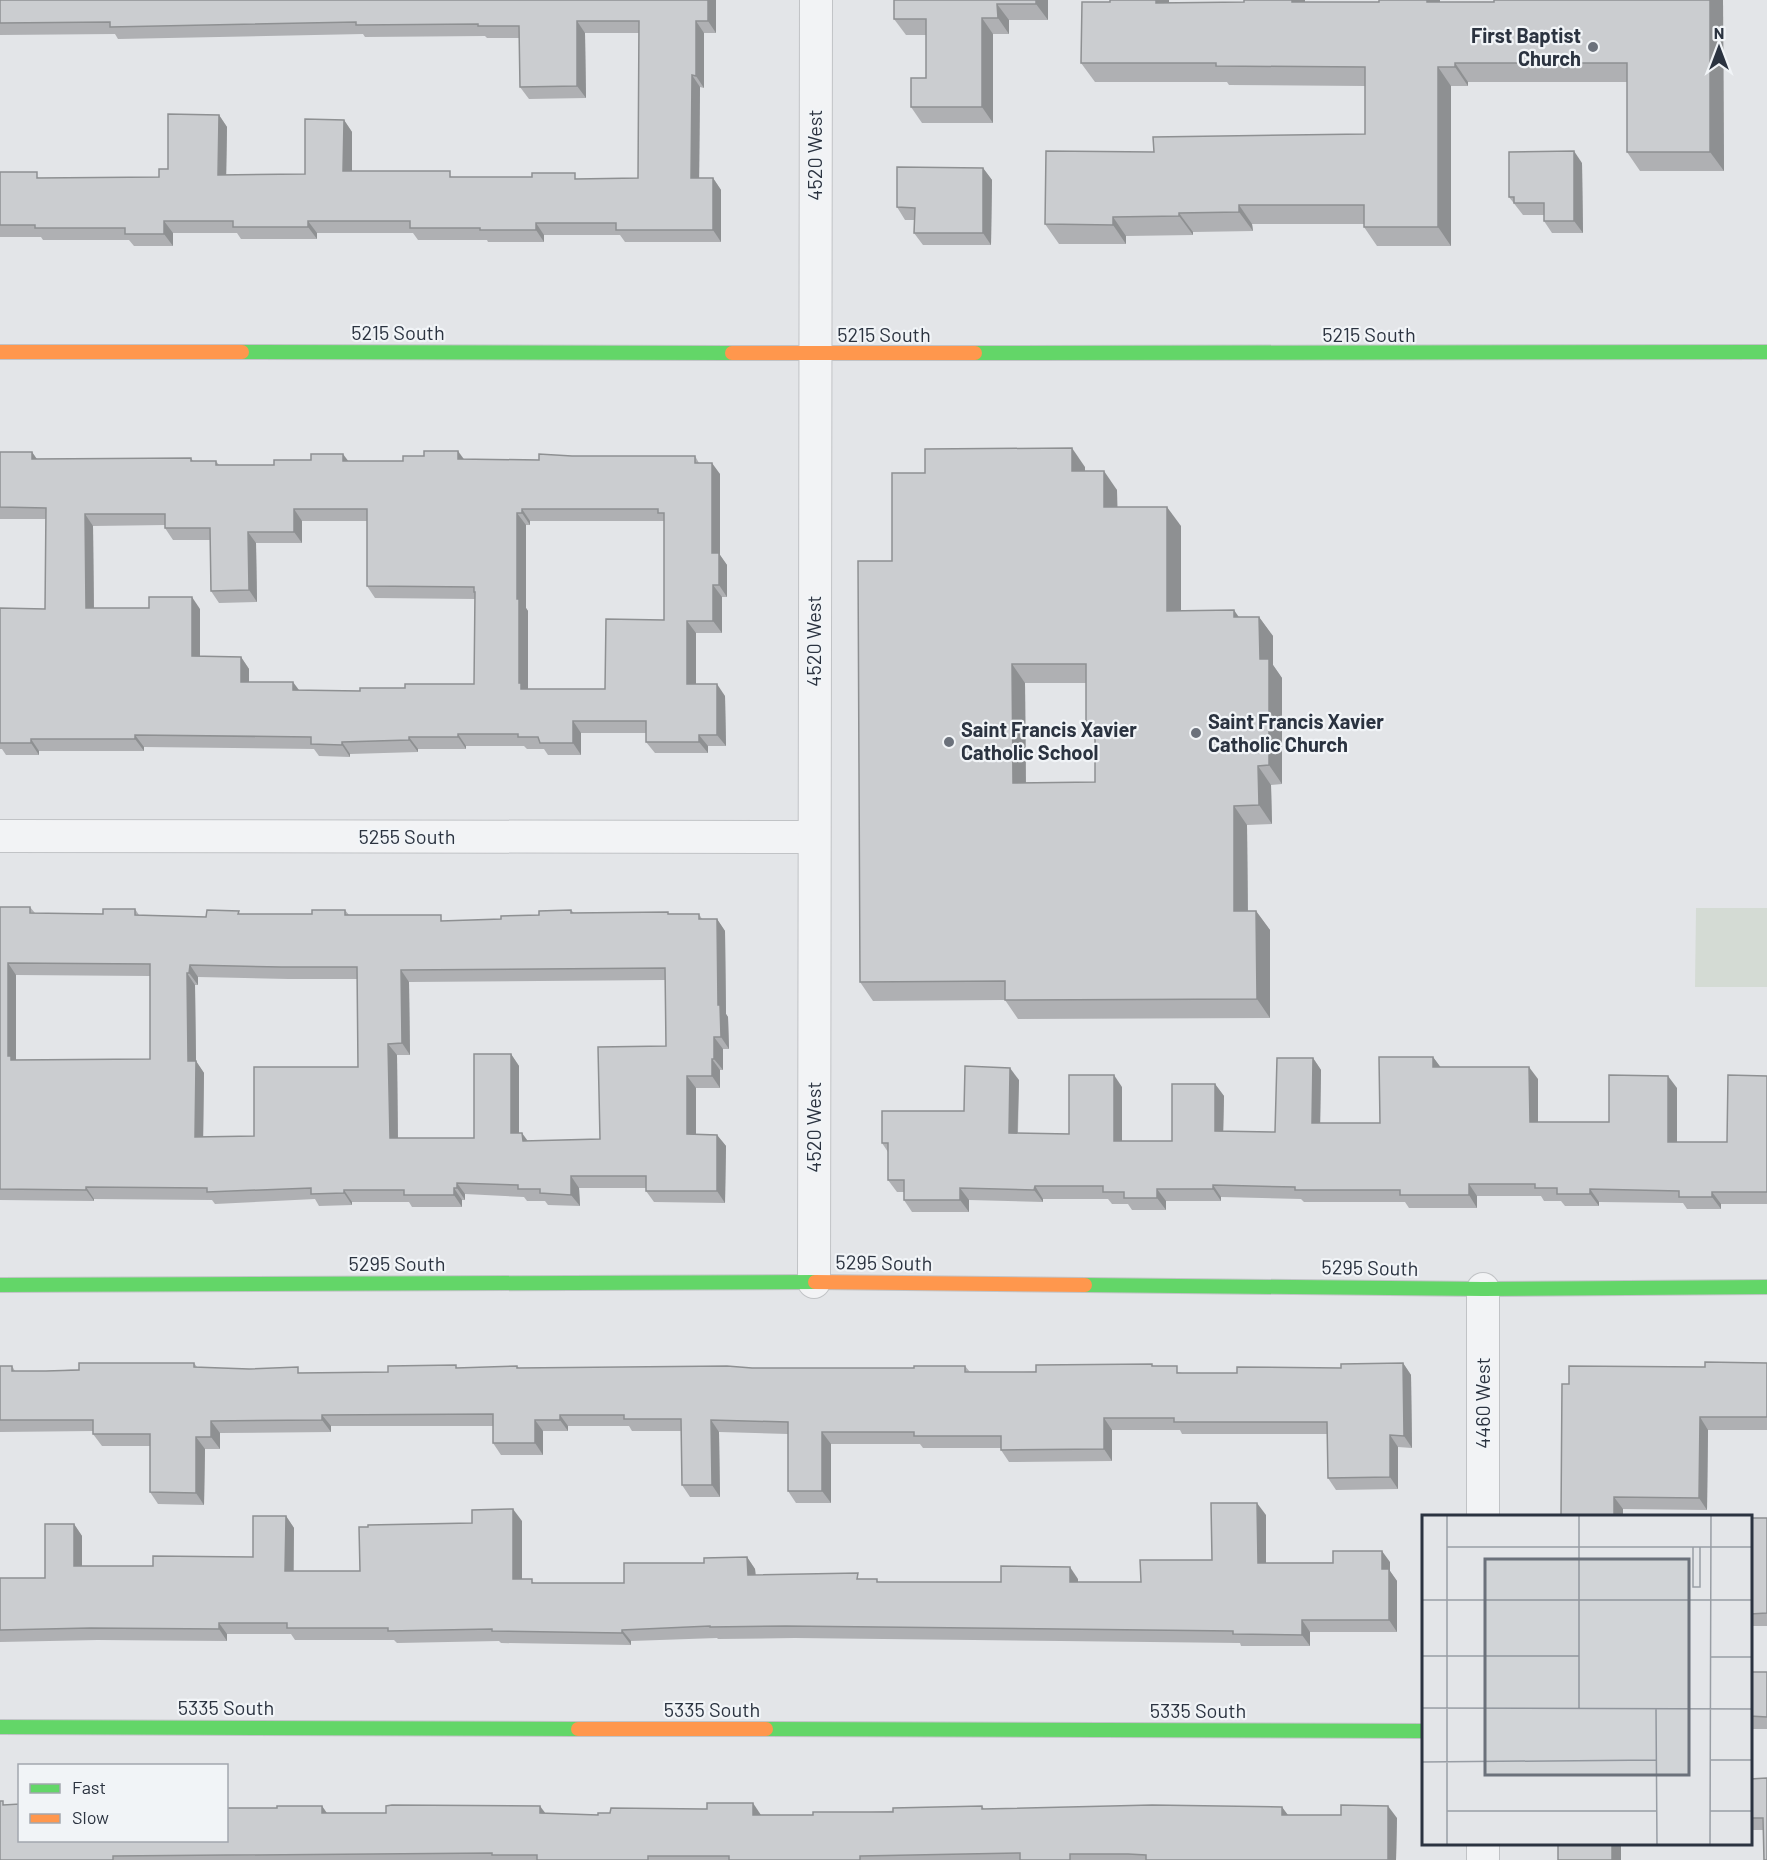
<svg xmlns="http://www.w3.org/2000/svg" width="1767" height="1860" font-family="Barlow,sans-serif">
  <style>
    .green { fill: #d4dbd4 }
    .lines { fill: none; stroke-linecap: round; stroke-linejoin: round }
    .street-casing { stroke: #c1c3c6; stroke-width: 34 }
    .fast-casing { stroke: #c1c3c6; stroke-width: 16 }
    .slow-casing { stroke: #c1c3c6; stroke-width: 16 }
    .street { stroke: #f2f3f5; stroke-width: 32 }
    .fast { stroke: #63d668; stroke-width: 14 }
    .slow { stroke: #ff974d; stroke-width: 14 }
    .wall { fill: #afb0b3; fill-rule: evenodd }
    .shaded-wall { fill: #8e9092 }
    .building { fill: #cbcdd0; stroke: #8e9092; stroke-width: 1.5; fill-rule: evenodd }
    .poi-dot { fill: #6b717b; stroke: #f1f4f7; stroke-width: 2 }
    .labels { text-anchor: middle; stroke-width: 4.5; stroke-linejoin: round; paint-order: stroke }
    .poi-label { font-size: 20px; font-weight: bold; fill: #2b3340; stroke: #f1f4f7; text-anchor: start }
    .street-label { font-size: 20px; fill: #2b3340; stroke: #f1f4f7 }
    .inset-road { fill: none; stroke: #999ea5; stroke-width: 1.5 }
    .view { fill: #6b717b; fill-opacity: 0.15; stroke: #6b717b; stroke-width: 3 }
    .inset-edge { fill: none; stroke: #2b3340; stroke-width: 3 }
  </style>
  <rect width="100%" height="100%" fill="#e3e5e8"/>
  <path class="green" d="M1696,908H1767V987H1695Z"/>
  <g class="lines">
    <defs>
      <g id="street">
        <path d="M0,836L814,837"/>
        <path d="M814,1282L816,0"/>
        <path d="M1483,1289V1516"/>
        <path d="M1483,1844V1860"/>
      </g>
      <g id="fast">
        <path d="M242,352L732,353"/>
        <path d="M975,353L1767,352"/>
        <path d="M0,1285L815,1282"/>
        <path d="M1085,1285L1483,1289L1767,1287"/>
        <path d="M0,1727L578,1729"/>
        <path d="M766,1729L1424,1731"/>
      </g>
      <g id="slow">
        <path d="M0,352H242"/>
        <path d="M732,353H975"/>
        <path d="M815,1282L1085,1285"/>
        <path d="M578,1729H766"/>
      </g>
    </defs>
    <use href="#street" class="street-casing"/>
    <use href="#fast" class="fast-casing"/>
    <use href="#slow" class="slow-casing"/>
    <use href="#street" class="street"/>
    <use href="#fast" class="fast"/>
    <use href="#slow" class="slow"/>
  </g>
  <g class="wall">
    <path d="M0,0H716V33H704V88L700,87L699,178H713L721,190V242H625L620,235H544V242H488L487,240H418L413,233H317V239H241L237,233H173V246H134L129,240H43L41,237H0V172L41,178L159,177L168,169L219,115L227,127L226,175L305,174L344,120L352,132V171L454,177L579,179L638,178L639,33H585L586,98L529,99L520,87V38H487L485,36L365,37L363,34L118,39L115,34L0,35Z"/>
    <path d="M894,0H1048V20H1009V34H993V123H922L911,107L926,78V35H906L894,19Z"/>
    <path d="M1305,0V2H1379L1440,0V2L1723,0L1724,171H1640L1627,152V82H1468V86H1451V246H1377L1364,227V224H1252L1253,231L1193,232V235L1126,236V244H1059L1045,224L1154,152L1365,134V86L1229,85L1227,82H1095L1081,63L1110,2L1216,3Z"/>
    <path d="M1582,163L1583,233H1552L1544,221V215H1523L1509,197Z"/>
    <path d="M983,168L992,180L991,245H923L914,233V220H905L897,207Z"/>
    <path d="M0,452H32L37,459L191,458L193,461H216L219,465H274L348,461H403L463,459L539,460L572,456H695L699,463L720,474V555L727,565V597H722V633H696V684L725,696L726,746H708V753H655L646,742V733H581V755H548L544,749H527L524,746H466V749H418V752L350,754V757L319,756L314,749L144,747V751H39V755H6L2,749H0V608L45,609L46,519H0ZM302,521H367V586L375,598L475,599L474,684L360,691L299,690L249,682V669L241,657L200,656V609L94,608L93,526L165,525V528L173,540H210L211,591L219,603L257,602L256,543H302ZM530,521H664V620L605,689H528V611L526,608V525H530Z"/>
    <path d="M1085,467V471L1117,490V507L1181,526V611L1239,617H1259L1273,636V665L1282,678V784L1271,785L1272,824L1247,825L1248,911H1256L1270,930V1018L1018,1019L1005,1000L873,1001L860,982L925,473ZM1025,683H1086V725L1095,738V782L1026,783Z"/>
    <path d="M0,907H30L35,913L103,914L135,909L139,915L206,917L241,914H312L345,910L349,915L445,921L501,919L539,915L571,910L574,913L699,914L702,919H717L725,931L726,1014L728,1017L729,1049H723V1070H720V1088H696V1134L717,1135L726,1146L725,1203L654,1202L646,1191V1188H579L580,1206L548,1205L545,1201H527L524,1197L465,1194V1200H462V1207H412L409,1202H352V1205L319,1206L315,1199L215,1204L212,1200L94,1199V1201L0,1200ZM16,975L150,976V1059L16,1060ZM198,977L289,979H357L358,1067L254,1136L203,1137L204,1073L196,1061L195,985H198ZM665,980L666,1046L600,1139L527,1141L519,1133V1066L511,1054L474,1138H398L397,1055H410L409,982Z"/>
    <path d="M1433,1057L1440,1067L1538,1079V1122H1609L1677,1088V1142H1727L1767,1076V1204H1721V1209H1687L1683,1203L1599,1202V1206H1565L1561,1201H1544L1541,1196H1477V1208H1409L1405,1202H1304L1301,1199L1221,1197V1201H1166V1210H1132L1128,1204H1112L1108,1199H1043V1202L969,1200V1212H912L904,1200V1192H897L888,1180V1152L882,1143L964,1111L1019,1080L1018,1133L1069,1134L1122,1087V1141H1172L1215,1084L1224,1096L1223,1131L1275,1132L1313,1058L1321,1070L1320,1123H1380Z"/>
    <path d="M194,1363L197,1367L303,1373L388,1372L457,1368L517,1366L519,1368H914L965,1366L970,1372H1023L1154,1366L1182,1373H1237L1341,1368L1403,1363L1411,1375L1412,1448L1398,1447V1489L1336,1490L1328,1478V1434H1182L1180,1430H1112V1461L1009,1462L1001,1450V1448H923L920,1444H831V1503H796L788,1491V1434L719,1432L720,1497H690L682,1485L681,1431H632L629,1426H568V1431H543V1455H501L493,1443V1426H331V1432L220,1433V1449H205L204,1505L158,1504L150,1492V1446H102L93,1434V1431L0,1432V1366H12L15,1371H46Z"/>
    <path d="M1767,1363V1430H1708L1707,1510L1623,1509L1561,1516L1569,1384L1705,1367Z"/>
    <path d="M1266,1515V1563L1390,1562V1571L1397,1581V1632H1310V1646H1241L1240,1643L795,1638L718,1639L717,1638L631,1641V1645L501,1643L499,1641L397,1643L394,1640H295L291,1634H227V1641L98,1640L0,1642V1578H45L74,1524L82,1536V1566H153L253,1557L286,1516L294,1528V1571H360L472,1523L522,1521V1579L535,1583H624L704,1563L747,1557L755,1569L756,1575L862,1579L879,1582H1001L1078,1579V1582H1141L1212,1560Z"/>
    <rect x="1750" y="1518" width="17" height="108"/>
    <rect x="1750" y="1672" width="17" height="57"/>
    <path d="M1767,1778L1764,1830H1750V1779Z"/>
    <path d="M322,1806L327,1813L546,1814L598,1815H813L982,1806L984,1809L1282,1807L1287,1815L1397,1818L1396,1860H0L20,1840L277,1808Z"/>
  </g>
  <g class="shaded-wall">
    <path d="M708,0H716V33L708,21Z"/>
    <path d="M1036,0H1048V20L1036,4Z"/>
    <path d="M1156,0H1169V22L1156,3Z"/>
    <path d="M1292,0H1305V21L1292,2Z"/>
    <path d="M1427,0H1440V22L1427,2Z"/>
    <path d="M1710,0H1723L1724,171L1710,152Z"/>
    <path d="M997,4L1009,20V34L998,18Z"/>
    <path d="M982,18L993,34V123L982,107Z"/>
    <path d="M577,21L585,33L586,98L577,86Z"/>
    <path d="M696,21L704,33V88L696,76Z"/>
    <path d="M1455,63L1468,82V86L1455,67Z"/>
    <path d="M1438,67L1451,86V246L1438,227Z"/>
    <path d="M692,75L700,87L699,190L691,178Z"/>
    <path d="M219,115L227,127L226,187L218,175Z"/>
    <path d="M344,120L352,132V183L343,171Z"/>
    <path d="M1574,151L1582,163L1583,233L1574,221Z"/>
    <path d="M983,168L992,180L991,245L983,233Z"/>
    <path d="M713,178L721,190V242L713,230Z"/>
    <path d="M1239,205L1252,224L1253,231L1239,212Z"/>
    <path d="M1179,213L1193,232V235L1179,216Z"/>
    <path d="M1113,217L1126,236V244L1113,225Z"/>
    <path d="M164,221L173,233V246L164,234Z"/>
    <path d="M308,221L317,233V239L308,227Z"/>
    <path d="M536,223L544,235V242L536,230Z"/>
    <path d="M1072,448L1085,467V490L1072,471Z"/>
    <path d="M458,451L466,462L458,459Z"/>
    <path d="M32,452L40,464L32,459Z"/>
    <path d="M343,454L352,466L343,461Z"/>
    <path d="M712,463L720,474V555L727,565V597L719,585L712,553Z"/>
    <path d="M1104,471L1117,490L1118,526L1104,507Z"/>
    <path d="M1167,507L1181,526V630L1167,611Z"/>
    <path d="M294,509L302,521V543L294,532Z"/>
    <path d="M522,509L530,521V525L522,513Z"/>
    <path d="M517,513L526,525V608L528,611V693L521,689L519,683L517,599Z"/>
    <path d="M85,514L93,526L94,620L86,608Z"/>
    <path d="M248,532L256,543L257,602L249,590Z"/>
    <path d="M713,585L722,597V633L713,621Z"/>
    <path d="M192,597L200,609V668L192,656Z"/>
    <path d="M1234,610L1247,629L1234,617Z"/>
    <path d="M1259,617L1273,636V665L1282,678V784L1269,765L1260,659Z"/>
    <path d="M687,621L696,633V696L687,684Z"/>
    <path d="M241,657L249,669V694L241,682Z"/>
    <path d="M1012,664L1025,683L1026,802L1013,783Z"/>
    <path d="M293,682L302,694L293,690Z"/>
    <path d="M717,684L725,696L726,746L717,735Z"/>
    <path d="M573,721L581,733V755L573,743Z"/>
    <path d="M458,734L466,746V749L458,737Z"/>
    <path d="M135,735L144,747V751L135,739Z"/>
    <path d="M699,735L708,746V753L699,742Z"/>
    <path d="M409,737L418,749V752L409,740Z"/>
    <path d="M31,739L39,751V755L31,743Z"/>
    <path d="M342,742L350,754V757L342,745Z"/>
    <path d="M1258,766L1271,785L1272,824L1259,805Z"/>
    <path d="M1234,806L1247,825L1248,930L1234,911Z"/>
    <path d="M1256,911L1270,930V1018L1257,999Z"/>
    <path d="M717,919L725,931L726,1014L728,1017L729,1049L721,1037L718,1005Z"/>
    <path d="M8,963L16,975V1064L19,1072L8,1056Z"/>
    <path d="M190,965L198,977V985L189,973Z"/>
    <path d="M401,970L409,982L410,1055L402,1043Z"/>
    <path d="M187,973L195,985L196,1061L204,1073L203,1149L195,1137L188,1061Z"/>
    <path d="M714,1037L723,1049V1070L714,1059Z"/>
    <path d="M388,1044L397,1055L398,1150L390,1138Z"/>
    <path d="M511,1054L519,1066V1145L511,1133Z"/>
    <path d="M1433,1057L1442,1069L1433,1067Z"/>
    <path d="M1313,1058L1321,1070L1320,1135L1312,1123Z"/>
    <path d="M712,1059L720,1070V1088L712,1076Z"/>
    <path d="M1529,1067L1538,1079V1134L1530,1122Z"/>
    <path d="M1010,1068L1019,1080L1017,1145L1009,1133Z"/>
    <path d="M1114,1075L1122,1087V1153L1114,1141Z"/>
    <path d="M687,1076L696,1088V1146L687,1134Z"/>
    <path d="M1668,1076L1677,1088V1154L1668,1142Z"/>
    <path d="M1215,1084L1224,1096L1223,1143L1215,1131Z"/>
    <path d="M522,1133L530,1144L523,1141Z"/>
    <path d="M717,1135L726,1146L725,1203L717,1191Z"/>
    <path d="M571,1176L579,1188L580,1206L571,1195Z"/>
    <path d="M457,1183L465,1194V1200L457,1188Z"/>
    <path d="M1469,1184L1477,1196V1208L1469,1195Z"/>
    <path d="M1213,1185L1221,1197V1201L1213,1189Z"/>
    <path d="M1035,1186L1043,1199V1202L1034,1190Z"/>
    <path d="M86,1187L94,1199V1201L86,1190Z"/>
    <path d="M454,1188L462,1200V1207L454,1195Z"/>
    <path d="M960,1188L969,1200V1212L960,1200Z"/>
    <path d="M1157,1189L1166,1201V1210L1157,1198Z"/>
    <path d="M1590,1189L1599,1202V1206L1590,1194Z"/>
    <path d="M344,1190L352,1202V1205L344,1193Z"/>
    <path d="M1712,1192L1721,1204V1209L1712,1197Z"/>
    <path d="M1403,1363L1411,1375L1412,1448L1404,1436Z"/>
    <path d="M322,1415L331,1426V1432L322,1420Z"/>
    <path d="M560,1415L568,1426V1431L560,1420Z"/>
    <path d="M1700,1417L1708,1430L1707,1510L1699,1498Z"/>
    <path d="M1104,1418L1112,1430V1461L1104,1449Z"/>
    <path d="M535,1420L543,1431V1455L535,1443Z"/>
    <path d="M711,1420L719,1432L720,1497L712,1485Z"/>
    <path d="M211,1421L220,1433V1449L211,1437Z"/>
    <path d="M822,1432L831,1444V1503L822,1491Z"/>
    <path d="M1390,1435L1398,1447V1489L1390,1477Z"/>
    <path d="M196,1437L205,1449L204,1505L196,1493Z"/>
    <path d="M1614,1497L1623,1509V1516H1614Z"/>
    <path d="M1257,1503L1266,1515V1575L1258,1563Z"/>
    <path d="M513,1509L522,1521V1591L513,1579Z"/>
    <path d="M286,1516L294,1528L293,1583L285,1571Z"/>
    <path d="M74,1524L82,1536V1578L74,1566Z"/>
    <path d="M1382,1551L1390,1562V1571L1397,1581V1632L1389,1620L1382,1569Z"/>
    <path d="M747,1557L755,1569L756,1587L748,1575Z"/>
    <path d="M1070,1567L1078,1579V1594L1070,1582Z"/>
    <path d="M1302,1620L1310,1632V1646L1302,1635Z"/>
    <path d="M219,1623L227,1634V1641L219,1629Z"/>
    <path d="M622,1630L631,1641V1645L622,1633Z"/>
    <path d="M753,1803L761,1815H753Z"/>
    <path d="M322,1806L330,1818L322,1813Z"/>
    <path d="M540,1806L549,1818L540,1813Z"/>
    <path d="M1388,1806L1397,1818L1396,1860H1388Z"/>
    <path d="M1282,1807L1291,1819L1282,1815Z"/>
    <rect x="1612" y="1844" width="9" height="16"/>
  </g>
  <g class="building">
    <path d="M0,0H708V21H696V76L692,75L691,178H713V230H616V223H536V230H480V228H410V221H308V227H233V221H164V234H125V228H35V225H0V172H37V178L159,177V169H168V114L219,115L218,175L305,174V119L344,120L343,171H450V177H532V173H575V179L638,178L639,21H577V86L520,87L519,26H478V24L356,25V22L110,27V22L0,23Z"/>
    <path d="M894,0H1036V4H997L998,18H982V107H911V78H926V19H894Z"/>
    <path d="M1110,0H1156V3L1244,2V0H1292V2H1379V0H1427V2H1494V0H1710V152H1627V63H1455V67H1438V227H1364V205H1239V212L1179,213V216L1113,217V225L1045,224L1046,151L1154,152L1153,137L1365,134V67L1216,66V63H1081L1082,2H1110Z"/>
    <path d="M1574,151V221H1544V203H1514V197H1509V152Z"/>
    <path d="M897,167L983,168V233H914L915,208L897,207Z"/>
    <path d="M1072,448V471H1104V507H1167V611L1234,610V617H1259L1260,659H1269V765L1258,766L1259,805L1234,806V911H1256L1257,999L1005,1000V981L860,982L858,561H892V473H925V449ZM1012,664H1086V725H1095V782L1013,783Z"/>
    <path d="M424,451H458V459L539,460V454L572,456H695V463H712V553H719V585H713V621H687V684H717V735H699V742H646V721H573V743H540L538,737H518V734H458V737H409V740L342,742V745L311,744V737L135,735V739H31V743H0V608L45,609L46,508L0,507V452H32V459L191,458V461H216V465H274V460H311V454H343V461H403V456H424ZM294,509H367V586L474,587V592H475L474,684H405V688H360V691L293,690V682H241V657L192,656V597H149V608H86L85,514H165V528H210L211,591L249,590L248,532H294ZM522,509H658V513H664V620L606,619L605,689H521V683H519V599H517V513H522Z"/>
    <path d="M0,907H30V913L103,914V909H135V915L206,917L207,910L239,911L238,914H312V910H345V915H441V921L501,919V916L539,915V911L571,910V913L668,912V914H699V919H717L718,1005H720L721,1037H714V1059H712V1076H687V1134L717,1135V1191H646V1176H571V1195L540,1193V1189H518V1185L457,1183V1188H454V1195H404V1190H344V1193L311,1194V1188L207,1192V1188L86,1187V1190L0,1189ZM8,963L150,964V1059L11,1060V1056H8ZM190,965L281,967H357L358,1067H254V1136L195,1137L196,1061H188L187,973H189ZM665,968L666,1046L598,1047L600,1139L523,1141L522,1133H511V1054H474V1138H390L388,1044L402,1043L401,970Z"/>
    <path d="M1379,1057H1433V1067H1529L1530,1122H1609V1075L1668,1076V1142H1727L1728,1075L1767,1076V1192H1712V1197H1679V1191L1590,1189V1194H1557V1188H1535V1184H1469V1195H1400V1190H1295V1187L1213,1185V1189H1157V1198H1124V1192H1103V1186H1035L1034,1190L960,1188V1200H904V1180H888V1143H882V1111H964L965,1066L1010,1068L1009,1133L1069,1134V1075H1114V1141H1172V1084H1215V1131L1275,1132L1277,1058H1313L1312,1123H1380Z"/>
    <path d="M1705,1362L1767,1363V1417H1700L1699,1498L1614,1497V1516H1561L1562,1384H1569V1366L1705,1367Z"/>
    <path d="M79,1363H194V1367L249,1369L298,1367V1373L388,1372V1366L456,1365V1368L517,1366V1368L727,1366L752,1368H914V1366H965V1372H1036V1365L1152,1364V1366H1177V1373H1237V1367L1341,1368V1364L1403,1363L1404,1436L1390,1435V1477L1328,1478L1327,1422H1174V1418H1104V1449L1001,1450V1436H914V1432H822V1491H788V1422L711,1420L712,1485H682L681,1419H624V1415H560V1420H535V1443H493V1414L322,1415V1420L211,1421V1437H196V1493L150,1492V1434H93V1420H0V1366H12V1371H46L79,1370Z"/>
    <path d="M1211,1503H1257L1258,1563H1333V1551H1382V1569H1389V1620H1302V1635L1233,1634V1631L786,1626L710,1627V1626L622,1630V1633L492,1631V1629L388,1631V1628H287V1623H219V1629L90,1628L0,1630V1578H45V1524H74V1566H153V1556L253,1557V1516H286L285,1571H360L359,1527H368V1525L472,1523V1510L513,1509V1579H532V1583H624V1563H704V1558L747,1557L748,1575L858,1573L857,1579H877V1582H1001V1566L1070,1567V1582H1141L1140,1560H1212Z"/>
    <path d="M1750,1518H1767V1613L1750,1614Z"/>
    <path d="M1750,1672H1767V1717L1750,1716Z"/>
    <path d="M1767,1778V1860H1764L1763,1818H1750V1779Z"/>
    <path d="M0,1801H3V1805L20,1804V1840H226V1808H277V1806H322V1813H386V1806L392,1805L540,1806V1813L598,1815V1813H610L611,1808L704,1809H707V1803H753V1815H813V1812H893V1808L982,1806V1809L1152,1805L1282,1807V1815H1341V1805L1388,1806V1860H1146V1855L1128,1854H1070V1860H1020V1853L860,1856V1860H729V1856H648V1860H537V1855H492V1853L113,1856V1860H0Z"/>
    <rect x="1558" y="1844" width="54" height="16"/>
  </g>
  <g class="poi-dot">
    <circle cx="1593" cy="47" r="6"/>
    <circle cx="1196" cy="733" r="6"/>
    <circle cx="949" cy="742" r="6"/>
  </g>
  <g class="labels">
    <g class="poi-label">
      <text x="1581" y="43" text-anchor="end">First Baptist<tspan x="1581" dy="23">Church</tspan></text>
      <text x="1208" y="729">Saint Francis Xavier<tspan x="1208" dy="23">Catholic Church</tspan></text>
      <text x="961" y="737">Saint Francis Xavier<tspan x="961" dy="23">Catholic School</tspan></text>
    </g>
    <g class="street-label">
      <text transform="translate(815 155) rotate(-90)" y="7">4520 West</text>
      <text x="398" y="340">5215 South</text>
      <text x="884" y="342">5215 South</text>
      <text x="1369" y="342">5215 South</text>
      <text transform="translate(814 641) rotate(-90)" y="7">4520 West</text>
      <text x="407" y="844">5255 South</text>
      <text transform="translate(814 1127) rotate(-90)" y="7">4520 West</text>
      <text transform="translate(884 1263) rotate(1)" y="7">5295 South</text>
      <text x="397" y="1271">5295 South</text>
      <text transform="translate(1370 1268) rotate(1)" y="7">5295 South</text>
      <text transform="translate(1483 1403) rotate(-90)" y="7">4460 West</text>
      <text x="226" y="1715">5335 South</text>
      <text x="712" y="1717">5335 South</text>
      <text x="1198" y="1718">5335 South</text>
    </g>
  </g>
  <g transform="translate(1422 1515)">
    <rect width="330" height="330" fill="#e3e5e8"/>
    <path class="inset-road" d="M25,0V330M25,32H330M271,32V72H278V32M0,85H330M0,141H157M288,142H330M0,193L330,194M157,193V0M234,194L235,330M288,245H330M0,247L234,245M25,296H235M288,296H330M288,330L289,0"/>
    <path class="view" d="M63,44H267V260H63Z"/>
    <rect width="330" height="330" class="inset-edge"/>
  </g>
  <rect x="18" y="1764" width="210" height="78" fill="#f1f4f7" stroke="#a2a7ae" stroke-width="1.5"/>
  <rect x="30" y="1784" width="30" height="9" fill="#63d668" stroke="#a2a7ae" stroke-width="1.5"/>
  <text x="72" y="1794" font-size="18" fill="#2b3340">Fast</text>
  <rect x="30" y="1814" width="30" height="9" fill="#ff974d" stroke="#a2a7ae" stroke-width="1.5"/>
  <text x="72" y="1824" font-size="18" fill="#2b3340">Slow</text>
  <g transform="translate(1719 48)" stroke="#f1f4f7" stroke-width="4.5" paint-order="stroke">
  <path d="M0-4.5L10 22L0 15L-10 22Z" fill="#2b3340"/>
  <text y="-9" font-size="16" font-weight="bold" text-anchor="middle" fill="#2b3340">N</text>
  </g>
</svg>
